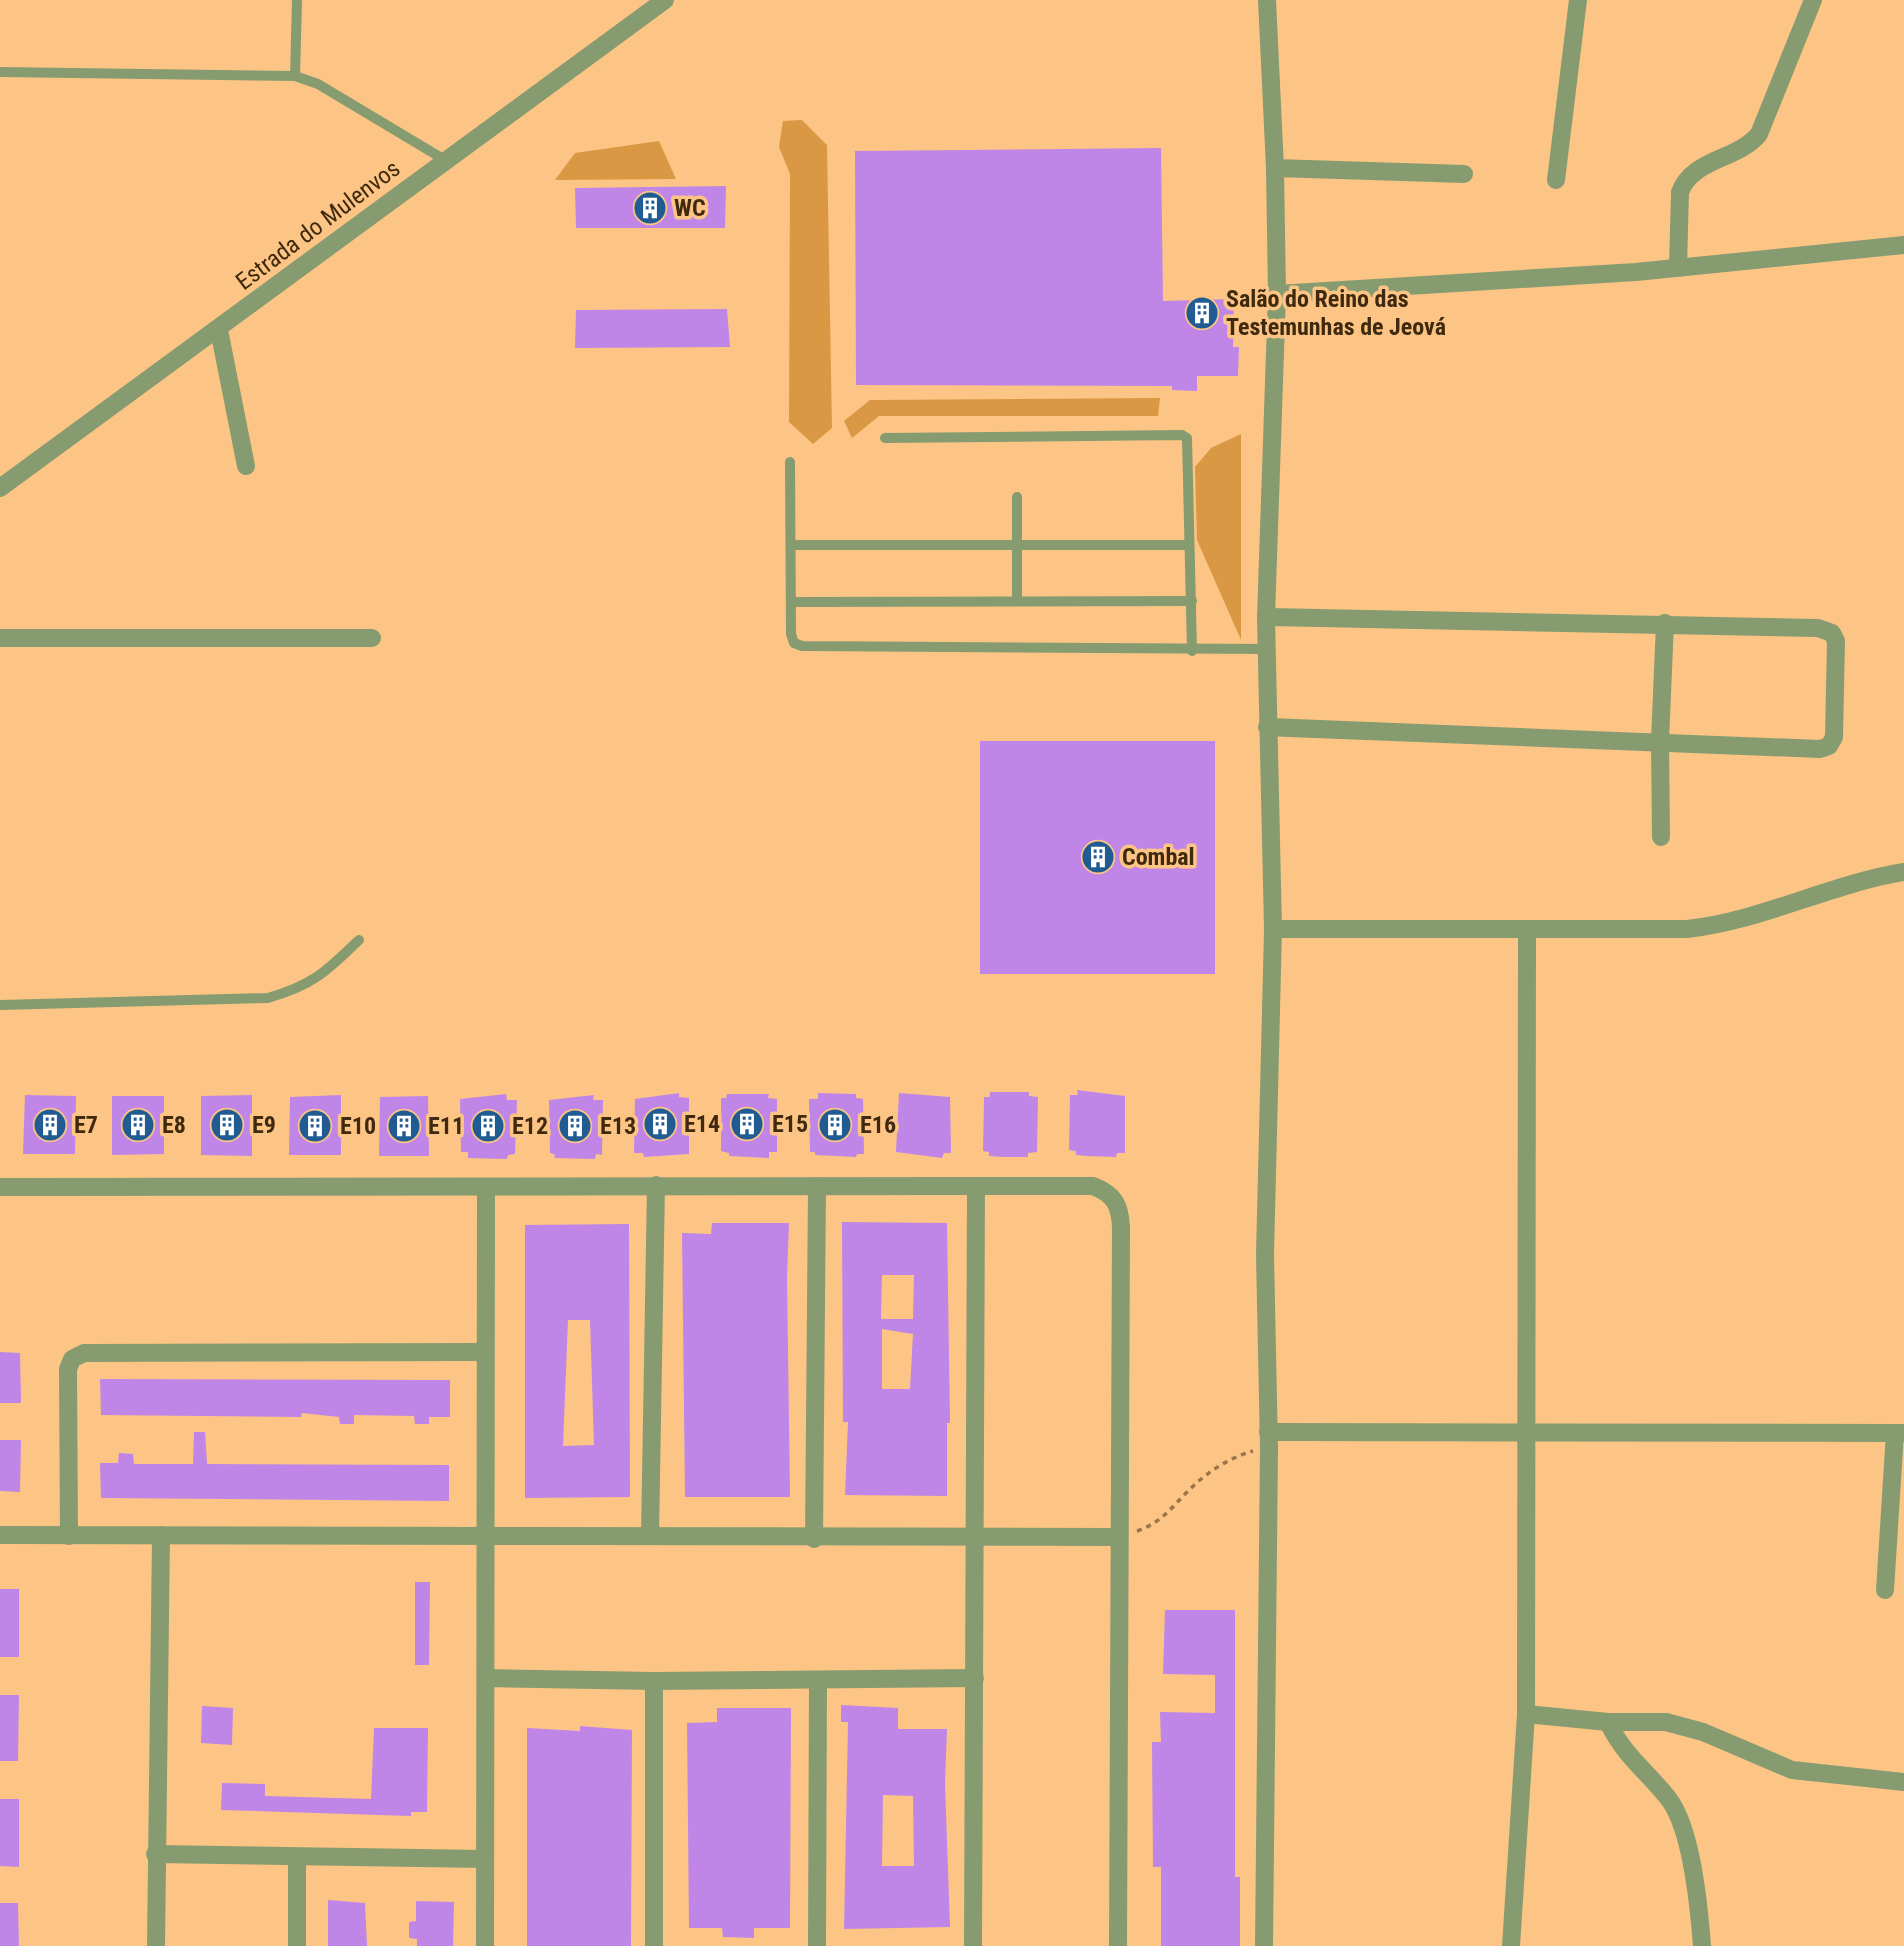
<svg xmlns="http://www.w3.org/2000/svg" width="1904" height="1946" font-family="'Roboto Condensed',sans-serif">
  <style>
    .green { fill: #da9844 }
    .building { fill: #bf86e8; fill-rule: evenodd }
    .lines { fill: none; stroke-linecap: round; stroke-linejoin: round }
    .path { stroke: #9b7548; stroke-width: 3.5; stroke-dasharray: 5 5; stroke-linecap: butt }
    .service { stroke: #869c70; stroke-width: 10 }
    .minor { stroke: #869c70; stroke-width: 18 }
    .tertiary { stroke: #869c70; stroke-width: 18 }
    .labels { text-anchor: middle; stroke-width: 7; stroke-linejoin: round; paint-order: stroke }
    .poi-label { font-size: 24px; font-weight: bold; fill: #402a0f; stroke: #fdc585; text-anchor: start }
    .street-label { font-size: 24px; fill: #402a0f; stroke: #fdc585 }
  </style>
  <rect width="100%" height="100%" fill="#fdc585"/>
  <g class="green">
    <path d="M802,120L827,145L832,428L813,444L789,422L790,174L779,147L783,121Z"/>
    <path d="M659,141L676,179L555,180L575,153Z"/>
    <path d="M1160,398L1158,416H879L852,438L844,421L870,400Z"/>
    <path d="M1241,434V640L1197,540L1195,467L1211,448Z"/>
  </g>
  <g class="building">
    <path d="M1161,148L1163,301L1234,299L1233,347H1239L1238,376H1197V391L1172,390V386L856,385L855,151Z"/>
    <path d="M726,186L725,228H576L575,188Z"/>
    <path d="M727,309L730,347L575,348L576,310Z"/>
    <rect x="980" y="741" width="235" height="233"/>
    <path d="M1077,1090L1125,1096V1153H1117L1116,1157L1086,1156L1076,1155V1151L1069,1150L1070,1095H1078Z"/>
    <path d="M990,1092H1029V1096L1038,1097L1037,1152L1028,1153V1157H1002L989,1156V1152L983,1151L984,1097H990Z"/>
    <path d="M679,1093V1097L689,1098V1154L644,1157L643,1153H634L635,1099Z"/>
    <path d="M818,1093L856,1094V1098L863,1099L864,1154H857L856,1157L815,1155V1152H810L809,1099H818Z"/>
    <path d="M899,1093L950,1097L951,1153H944L942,1158L896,1152Z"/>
    <path d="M506,1094L507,1100H517L515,1154L508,1155L507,1159L468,1158V1152H461L460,1099Z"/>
    <path d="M727,1094H769L768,1098L777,1099V1152H769V1158L729,1156V1153L721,1151V1098H726Z"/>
    <path d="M25,1095L76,1096L75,1154H23Z"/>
    <path d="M252,1095V1156L201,1155V1096Z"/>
    <path d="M341,1095V1155H289L290,1097Z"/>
    <path d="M594,1095L593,1100H603L602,1155L596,1154L595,1159L555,1158L554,1154L550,1153L549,1100Z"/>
    <path d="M112,1096H164V1154L112,1155Z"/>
    <path d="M428,1096L429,1156H379L380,1097Z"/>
    <path d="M842,1222L947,1223L950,1423H947V1496L845,1495L848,1422H843ZM882,1275H914L913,1319H881ZM882,1329L913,1334L910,1389H882Z"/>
    <path d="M712,1223H789L787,1277L790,1497H685L682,1233L711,1234Z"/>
    <path d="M629,1224L630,1497L525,1498V1225ZM568,1320H590L594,1445L563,1446Z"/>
    <path d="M0,1352L20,1353L21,1403H0Z"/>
    <path d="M100,1379L450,1380V1417H429V1424H415L414,1416L354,1415V1424H340L339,1417L302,1413L301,1417L101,1415Z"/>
    <path d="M194,1432H205L207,1464L449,1465V1501L101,1498L100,1463H118L119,1453L133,1454L134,1464H193Z"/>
    <path d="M0,1440H21L20,1492L0,1491Z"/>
    <path d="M415,1582H430L429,1665H415Z"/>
    <rect x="0" y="1589" width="19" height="68"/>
    <path d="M1165,1610H1235V1877H1240V1946H1161V1867H1153L1152,1742H1161L1160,1712L1215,1713V1675L1163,1674Z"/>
    <path d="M0,1695H19L18,1761H0Z"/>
    <path d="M841,1705L898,1708V1729H947L945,1783L950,1927L844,1929L848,1722H841ZM883,1795L913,1796L914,1866H882Z"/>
    <path d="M202,1706L233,1708L232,1745L201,1743Z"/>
    <path d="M717,1708H791L790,1928H754V1938L723,1937L722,1928H689L687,1723L717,1722Z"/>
    <path d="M580,1726L632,1730L631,1946H527V1728L580,1731Z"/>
    <path d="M374,1728H428L427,1812H411V1816L221,1810L222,1783L265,1784V1796L371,1799Z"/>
    <path d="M0,1799H19V1867L0,1866Z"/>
    <path d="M328,1900L365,1903L367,1946H328Z"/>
    <path d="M416,1901L454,1902L453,1946H417V1939L409,1938V1922L416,1921Z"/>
    <path d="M0,1903H18L19,1946H0Z"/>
  </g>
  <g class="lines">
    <path class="path" d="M1137,1531C1161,1523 1172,1507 1188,1491C1206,1473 1228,1458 1253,1451"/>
    <g class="service">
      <path d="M0,72L295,76L318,84L445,160"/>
      <path d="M295,76L297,0"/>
      <path d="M885,438L1182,435L1187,438L1192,651"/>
      <path d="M790,462L791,634L794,643L802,646L1268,649"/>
      <path d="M1017,497V599"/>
      <path d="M792,545H1189"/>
      <path d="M792,602L1192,601"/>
      <path d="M0,1005L268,998C313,985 326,972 359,940"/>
    </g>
    <g class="minor">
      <path d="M1275,168L1464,174"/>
      <path d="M1556,180L1578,0"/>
      <path d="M1678,268L1680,192C1693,158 1738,160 1759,134L1813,0"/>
      <path d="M1277,294L1636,272L1904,245"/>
      <path d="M219,330L246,466"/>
      <path d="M1266,617L1818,628L1832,633L1836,641L1834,737L1829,746L1820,749L1267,727"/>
      <path d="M0,638H372"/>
      <path d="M1661,837L1660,741L1665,623"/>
      <path d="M1273,929H1687C1761,921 1830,884 1904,872"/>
      <path d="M0,1187L1093,1186C1114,1194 1120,1205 1121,1227L1118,1946"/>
      <path d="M1268,1432L1904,1433"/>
      <path d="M0,1535L1119,1537"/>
      <path d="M69,1536L68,1369L72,1359L84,1353L484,1352"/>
      <path d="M650,1536L656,1185"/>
      <path d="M814,1539L817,1186"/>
      <path d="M1885,1590L1895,1433"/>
      <path d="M487,1678L654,1681L975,1678"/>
      <path d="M1526,1714L1608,1722H1666L1703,1732L1792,1770L1904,1782"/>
      <path d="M1608,1722C1624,1756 1646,1770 1668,1798C1692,1828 1699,1907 1702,1946"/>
      <path d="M155,1854L485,1859"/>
      <path d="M156,1946L161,1535"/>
      <path d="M297,1946V1857"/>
      <path d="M485,1946L486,1187"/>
      <path d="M654,1946V1681"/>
      <path d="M817,1946L818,1680"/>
      <path d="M973,1946L976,1186"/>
      <path d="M1264,1946L1269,1447L1265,1255L1273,929L1266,617L1277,294L1275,168L1267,0"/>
      <path d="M1511,1946L1526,1714L1527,930"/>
    </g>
    <path class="tertiary" d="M0,488L665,0"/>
  </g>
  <defs>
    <symbol id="building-disc" viewBox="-11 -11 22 22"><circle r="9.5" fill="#205c93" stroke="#fdc585"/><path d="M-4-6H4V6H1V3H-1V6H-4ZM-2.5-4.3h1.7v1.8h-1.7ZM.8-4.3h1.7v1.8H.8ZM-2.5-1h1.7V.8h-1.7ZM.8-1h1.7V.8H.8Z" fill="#fff"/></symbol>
  </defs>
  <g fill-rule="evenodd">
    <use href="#building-disc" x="631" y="189" width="38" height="38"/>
    <use href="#building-disc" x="1183" y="294" width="38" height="38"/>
    <use href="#building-disc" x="1079" y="838" width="38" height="38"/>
    <use href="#building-disc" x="641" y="1105" width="38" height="38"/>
    <use href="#building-disc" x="728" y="1105" width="38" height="38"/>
    <use href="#building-disc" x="31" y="1106" width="38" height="38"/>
    <use href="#building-disc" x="119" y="1106" width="38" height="38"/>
    <use href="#building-disc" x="208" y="1106" width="38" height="38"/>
    <use href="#building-disc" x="816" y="1106" width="38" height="38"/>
    <use href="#building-disc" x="296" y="1107" width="38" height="38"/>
    <use href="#building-disc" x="385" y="1107" width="38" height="38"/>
    <use href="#building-disc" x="469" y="1107" width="38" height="38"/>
    <use href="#building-disc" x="556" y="1107" width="38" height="38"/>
  </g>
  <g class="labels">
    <g class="poi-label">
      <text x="674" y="216">WC</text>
      <text x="1226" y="307">Salão do Reino das<tspan x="1226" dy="28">Testemunhas de Jeová</tspan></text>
      <text x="1122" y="865">Combal</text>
      <text x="684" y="1132">E14</text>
      <text x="772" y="1132">E15</text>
      <text x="74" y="1133">E7</text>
      <text x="162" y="1133">E8</text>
      <text x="252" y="1133">E9</text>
      <text x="860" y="1133">E16</text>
      <text x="340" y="1134">E10</text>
      <text x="428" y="1134">E11</text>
      <text x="512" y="1134">E12</text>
      <text x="600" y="1134">E13</text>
    </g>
    <g class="street-label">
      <text transform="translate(318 225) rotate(-37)" y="8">Estrada do Mulenvos</text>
    </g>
  </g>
</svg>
